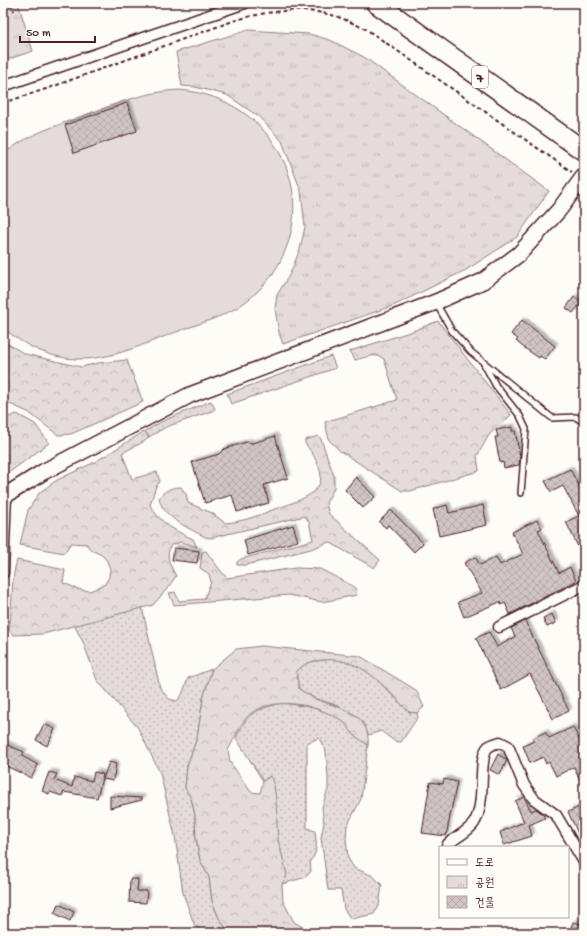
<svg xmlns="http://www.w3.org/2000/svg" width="587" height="936" font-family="'Gochi Hand','Poor Story',sans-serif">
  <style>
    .grass { fill: url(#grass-dots); stroke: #967e82 }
    .forest { fill: url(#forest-crowns); stroke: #967e82 }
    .park { fill: url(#park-tufts); stroke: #967e82 }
    .garden { fill: #e3dcda; stroke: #967e82 }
    .building { fill: url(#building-cross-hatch); stroke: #4a1f2b; filter: url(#shadow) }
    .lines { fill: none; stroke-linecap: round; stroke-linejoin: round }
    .lane-casing { stroke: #4a1f2b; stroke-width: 8 }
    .street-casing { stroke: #4a1f2b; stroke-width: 13 }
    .secondary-casing { stroke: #4a1f2b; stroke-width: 18 }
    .highway-casing { stroke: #4a1f2b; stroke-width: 22 }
    .path { stroke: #4a1f2b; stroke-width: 2; stroke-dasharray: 4 3; stroke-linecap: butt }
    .lane { stroke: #fdfcf7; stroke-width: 5 }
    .street { stroke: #fdfcf7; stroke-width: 10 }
    .secondary { stroke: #fdfcf7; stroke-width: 15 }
    .highway { stroke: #fdfcf7; stroke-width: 19 }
    .labels { text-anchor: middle; stroke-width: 3; stroke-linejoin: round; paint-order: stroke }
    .shield { fill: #fdfcf7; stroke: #806168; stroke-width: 1 }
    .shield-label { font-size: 13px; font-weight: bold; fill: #4a1f2b }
  </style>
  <defs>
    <pattern id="grass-dots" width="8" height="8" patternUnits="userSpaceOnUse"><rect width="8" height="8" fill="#e3dcda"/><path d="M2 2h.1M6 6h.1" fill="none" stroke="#c4bcbb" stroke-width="1.8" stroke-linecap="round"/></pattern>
    <pattern id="forest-crowns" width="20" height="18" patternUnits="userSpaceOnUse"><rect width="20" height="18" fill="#e3dcda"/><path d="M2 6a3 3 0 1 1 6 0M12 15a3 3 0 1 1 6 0" fill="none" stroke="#c4bcbb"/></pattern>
    <pattern id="park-tufts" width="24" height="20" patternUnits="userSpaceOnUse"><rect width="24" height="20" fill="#e3dcda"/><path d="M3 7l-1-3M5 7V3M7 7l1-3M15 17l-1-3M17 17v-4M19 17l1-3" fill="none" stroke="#c4bcbb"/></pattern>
    <pattern id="building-cross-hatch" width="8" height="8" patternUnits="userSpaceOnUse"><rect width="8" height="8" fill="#d0c5c4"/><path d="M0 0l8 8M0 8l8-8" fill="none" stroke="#b4a9a9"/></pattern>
    <filter id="shadow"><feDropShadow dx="3" dy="-3" stdDeviation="1" flood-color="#0004"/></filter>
  </defs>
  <rect width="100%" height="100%" fill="#fdfcf7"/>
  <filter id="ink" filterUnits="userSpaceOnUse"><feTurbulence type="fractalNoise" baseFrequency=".025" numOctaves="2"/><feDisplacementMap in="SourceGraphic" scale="8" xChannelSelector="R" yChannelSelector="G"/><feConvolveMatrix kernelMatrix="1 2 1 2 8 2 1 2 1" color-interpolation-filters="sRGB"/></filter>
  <g filter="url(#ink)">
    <g class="grass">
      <path d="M211,401L215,409L212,411L166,427L149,437L145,431L165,420Z"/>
      <path d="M142,607L160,688L169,699L177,701L182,695L188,678L212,669L203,699L197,738L187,766L185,788L191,798L195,815L196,839L200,860L209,877L212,901L219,918L230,933H201L194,924L183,893L175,836L160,773L138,728L97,680L83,642L74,625Z"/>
      <path d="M332,659L353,662L374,676L409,712L417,713L418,717L401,742L394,741L381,731L369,735L357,716L336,705L314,698L299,689L296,672L307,662Z"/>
      <path d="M280,703C300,705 326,708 343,721C351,729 358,738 368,745L361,799L347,826L346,838L348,858L354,868L373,876L382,885L379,906L374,914L351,919L344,909L341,890H328L321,838L324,823L322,807L328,789V777L326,752L319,738L307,743V828L315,831C316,842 319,852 310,861L311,871L306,877L282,884L275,817L274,782L270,776L263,781L236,738C249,711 252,712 280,703Z"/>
    </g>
    <g class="forest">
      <path d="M438,321L511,415L489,435L477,456L479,471L410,491H402L340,451L329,440L325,422L397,400L384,359C376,352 364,358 355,360L350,351L410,332Z"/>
      <path d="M3,341L25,354L81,367L98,363L127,360L143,402L71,434L58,435L28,412L3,401Z"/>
      <path d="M331,356L336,368L231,404L227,394Z"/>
      <path d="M17,414L35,424L49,443L3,477V419Z"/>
      <path d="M145,431L149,437L145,441L122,453L132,479L157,472L160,482L156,486L150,505C160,523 175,531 193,539L197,547L181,542L171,545C165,557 170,565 176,576L167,589L153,605L43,634L13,635L9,630C13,607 10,583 17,560L65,570L63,583L81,590L90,591L105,584L109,577L110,569L107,561L102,555L91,550L86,544L71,543L64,553L20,545L28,510L40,492L57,480L95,462Z"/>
      <path d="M318,436L321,439L334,476V488L326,503L329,514L380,560L374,568L329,542L311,549L246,565H237V562L241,559L313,540L309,522L305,516L210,538L205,537C189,528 161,517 159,497C166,490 171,487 181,487L186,494L188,503L212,513L225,523C243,522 259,515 275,509C317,495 337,486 305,443V440Z"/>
      <path d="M206,551L220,570L227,578L296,568L320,569L355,587L357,595L322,602L289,595L174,605L169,593L175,592L179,601L204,599L211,582L209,574L200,568L202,552Z"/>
      <path d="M262,646L360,656L416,690L424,707L417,713L409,712C384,687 362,656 323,660C309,662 306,662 296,672L299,689C304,692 310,696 315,699C339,708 371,712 368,745C364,742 359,739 355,736C350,731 347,724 341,720C316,705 279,696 253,712C241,719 235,739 228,750L230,762L251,792L260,793L263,781L270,776C278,787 276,823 278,839C281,851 284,863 287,875L282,884L283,901L294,922L313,933H230L219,918L212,901L209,877L200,860L196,839L195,815L191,798L185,788L187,766L197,738L203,699L212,669L236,649Z"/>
    </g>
    <g class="park">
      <path d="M3,3H18L33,51L3,61Z"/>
      <path d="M248,30L309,34L330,40L364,57L549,191L517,237L466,270L395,305L283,344L279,333L275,309L277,295L290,274L300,249L305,227L301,191L282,141L259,117L227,95L195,87L182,86L176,52Z"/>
    </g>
    <path class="garden" d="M180,90C275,98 328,200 269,279C260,290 249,300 238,307C220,318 198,324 179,331C146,343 112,360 77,359C49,358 25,346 3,328V155C26,134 57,126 85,115C116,104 146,91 180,90Z"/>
    <g class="building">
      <path d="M127,103L137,131L74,153L65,125Z"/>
      <path d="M574,297L581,303L573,313L566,308Z"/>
      <path d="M522,320L555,346L545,359L540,356L539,358L523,347L516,341L518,339L511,334Z"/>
      <path d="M512,427V431H515L520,456L519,465L504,468L503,462L500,463L495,437H498L496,430Z"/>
      <path d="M275,436L288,478L264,485L269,503L237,512L232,495L205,503L192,462L219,454L224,449L246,442L253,443Z"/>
      <path d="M570,469L584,496V559L566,522L579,516L563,486L551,492L545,481Z"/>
      <path d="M356,477L375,497L363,508L345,490Z"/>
      <path d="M447,505L449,513L483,505L487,525L439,536L433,509Z"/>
      <path d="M391,510L423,543L414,552L388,525L386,528L379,522Z"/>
      <path d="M537,520L542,528L538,530L559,573L570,567L576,581L510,614L505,603L501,605L500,602L464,617L458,602L482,593L464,563L475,557L480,565L496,557L500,565L523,554L512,532Z"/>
      <path d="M293,525L298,541L248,555L244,540Z"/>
      <path d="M174,548L199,551L197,563L172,560Z"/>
      <path d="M552,614L556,623L547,627L543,618Z"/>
      <path d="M525,621L569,711L553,719L530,674L501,690L476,638L489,632L497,647L515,637L511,628Z"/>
      <path d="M44,724L55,729L47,746L36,740Z"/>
      <path d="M573,727L584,750V789L574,767L556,776L549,762L546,764L543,757L530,763L523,746L534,741L533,738L545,732L549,738Z"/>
      <path d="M5,744L24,752L22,756L38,765L31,778L6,766L7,763L3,762V749Z"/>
      <path d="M498,754L507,760L500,775L490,770Z"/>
      <path d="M109,762L116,764L113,781L103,779Z"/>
      <path d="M49,772L57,774L54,780L72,787L74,777L92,781L94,772L103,774L97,798L64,792L62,796L50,792L49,794L42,791Z"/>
      <path d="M444,779L457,782L446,836L422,833L430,782L443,784Z"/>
      <path d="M110,796L142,798V800L110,808Z"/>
      <path d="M524,797L531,811L536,809L542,813L545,818L529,825L532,836L504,845L500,832L524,822L515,801Z"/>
      <path d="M584,805V846L568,812Z"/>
      <path d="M130,879H138L137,891H147L146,903L129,902Z"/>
      <path d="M59,904L74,912L70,921L54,913Z"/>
      <path d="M573,922L584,925V933H569Z"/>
    </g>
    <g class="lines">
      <defs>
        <g id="lane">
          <path d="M436,303L452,331L471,352L552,418L576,417L584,423"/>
          <path d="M484,364L496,386L520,416L526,429L521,493"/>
        </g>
        <g id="street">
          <path d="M3,86L245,3"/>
          <path d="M3,573L6,495"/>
          <path d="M499,627L584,585"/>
          <path d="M447,847L448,844C455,838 469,831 474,823C487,803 477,758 488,747C491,745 496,743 500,742L508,746L524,785L534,799L556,815L584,862"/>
        </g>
        <path id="secondary" d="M3,497L43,472L190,395L436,302L483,281L519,254L559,210L584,176"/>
        <path id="highway" d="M376,3L584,151"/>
      </defs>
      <use href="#lane" class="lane-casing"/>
      <use href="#street" class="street-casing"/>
      <use href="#secondary" class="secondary-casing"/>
      <use href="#highway" class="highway-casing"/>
      <g class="path">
        <path d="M11,3L14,11"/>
        <path d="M3,103L46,89L233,21C267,11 300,6 335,16C345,19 356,25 366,29L572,172"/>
      </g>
      <use href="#lane" class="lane"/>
      <use href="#street" class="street"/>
      <use href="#secondary" class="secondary"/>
      <use href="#highway" class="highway"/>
    </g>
  </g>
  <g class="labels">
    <rect class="shield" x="472" y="66" width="16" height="22" rx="3"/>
    <g class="shield-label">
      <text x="480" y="82">7</text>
    </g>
  </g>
  <rect width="587" height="936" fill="none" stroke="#fdfcf7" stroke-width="16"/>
  <rect x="8" y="8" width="571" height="920" fill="none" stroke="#4a1f2b" stroke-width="1.5" filter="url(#ink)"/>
  <rect x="439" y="846" width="130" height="72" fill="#fdfcf7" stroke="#b5a4a5"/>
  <rect x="447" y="859" width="20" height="6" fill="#fdfcf7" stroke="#b5a4a5"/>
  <text x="475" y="866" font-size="12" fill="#4a1f2b">도로</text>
  <rect x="447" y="876" width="20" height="12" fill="url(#park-tufts)" stroke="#b5a4a5"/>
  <text x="475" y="886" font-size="12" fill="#4a1f2b">공원</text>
  <rect x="447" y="896" width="20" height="12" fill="url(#building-cross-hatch)" stroke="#b5a4a5"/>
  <text x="475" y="906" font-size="12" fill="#4a1f2b">건물</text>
  <path d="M20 36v6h75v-6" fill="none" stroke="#4a1f2b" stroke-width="2"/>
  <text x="26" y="36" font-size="12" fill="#4a1f2b" stroke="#fdfcf7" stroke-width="3" paint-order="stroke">50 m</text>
</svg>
